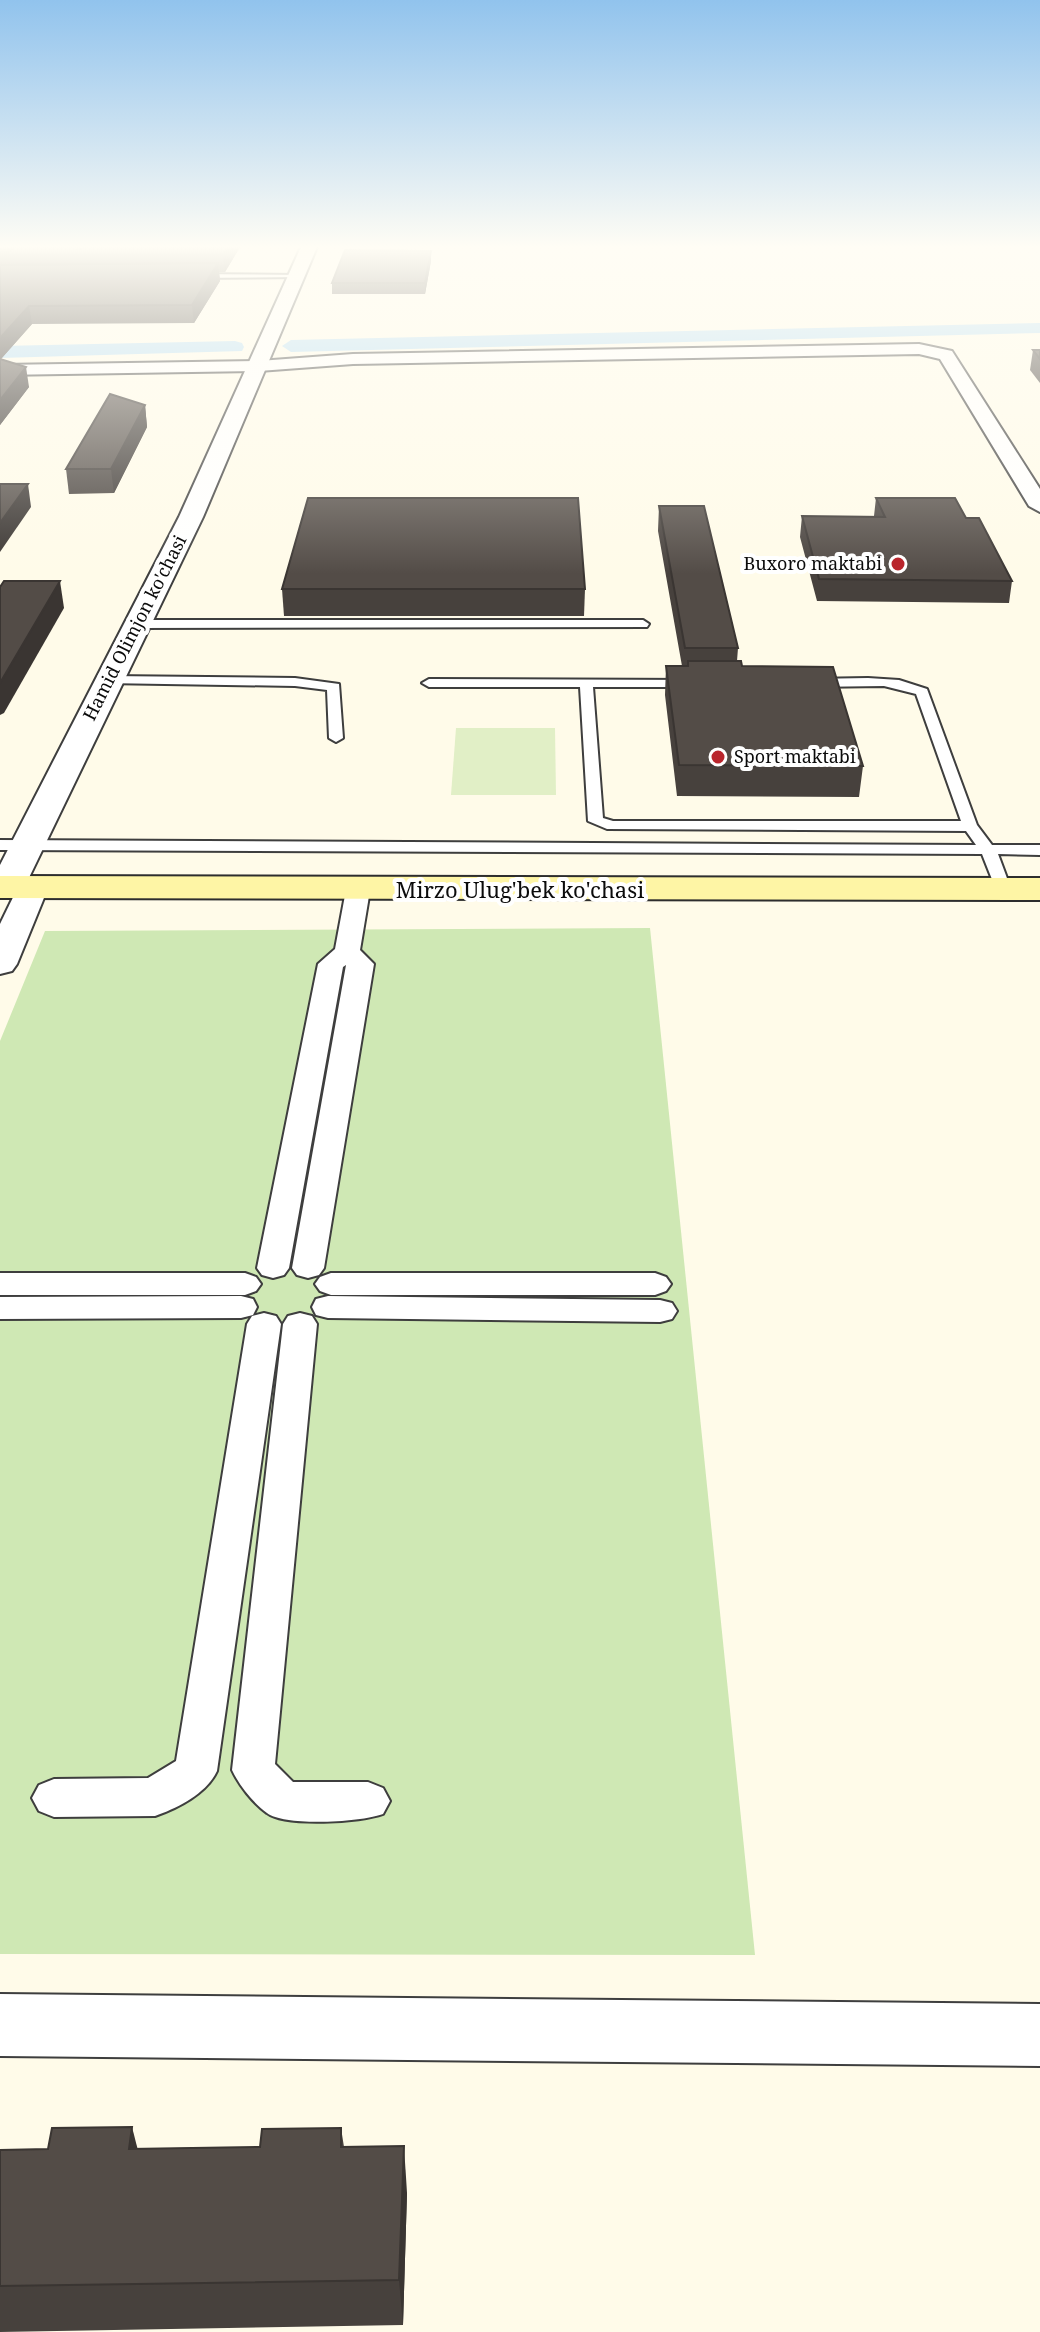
<svg xmlns="http://www.w3.org/2000/svg" width="1040" height="2332" font-family="'Noto Serif',serif">
  <style>
    .green { fill: #cfe8b4 }
    .pitch { fill: #e1efc6 }
    .lines { fill: none; stroke-linecap: round; stroke-linejoin: round }
    .canal { fill: #afdaf5; fill-rule: evenodd }
    .service-casing { stroke: #3e3e3e; stroke-width: 4 }
    .pedestrian-casing { stroke: #3e3e3e; stroke-width: 4 }
    .minor-casing { stroke: #3e3e3e; stroke-width: 4 }
    .tertiary-casing { stroke: #3e3e3e; stroke-width: 4 }
    .secondary-casing { stroke: #2d2d2d; stroke-width: 4 }
    .service { fill: #fff; fill-rule: evenodd }
    .pedestrian { fill: #fff; fill-rule: evenodd }
    .minor { fill: #fff; fill-rule: evenodd }
    .tertiary { fill: #fff; fill-rule: evenodd }
    .secondary { fill: #fef5a5; fill-rule: evenodd }
    .wall { fill: #47413d }
    .shaded-wall { fill: #3a3532 }
    .building { fill: #534c47; stroke: #3a3532; stroke-width: 2 }
    .poi-dot { fill: #b9252c; stroke: #fff; stroke-width: 3 }
    .labels { text-anchor: middle; stroke-width: 8; stroke-linejoin: round; paint-order: stroke }
    .far-poi-label { font-size: 18px; fill: #0b0b0b; stroke: #fff; text-anchor: end }
    .far-street-label { font-size: 18px; fill: #0b0b0b; stroke: #fff }
    .street-label { font-size: 22px; fill: #0b0b0b; stroke: #fff }
  </style>
  <rect width="100%" height="100%" fill="#fffbe9"/>
  <path class="green" d="M650,928L755,1955L0,1954V1041L45,931Z"/>
  <path class="pitch" d="M456,728H555L556,795H451Z"/>
  <g class="lines">
    <g class="canal">
      <path d="M1040,323V333L291,352L282,346L291,340Z"/>
      <path d="M235,341L242,343L244,347L242,351L0,358V346Z"/>
    </g>
    <defs>
      <g id="service">
        <path d="M189,274L298,275L302,277L192,278Z"/>
        <path d="M643,620L649,624L647,627L137,628L131,624L137,620Z"/>
        <path d="M109,676L295,678L339,684L343,738L336,742L329,738L327,690L295,686L104,683L102,680Z"/>
        <path d="M868,678L899,680L927,689L977,825L992,845H1040V855L998,854L1011,889L1009,892H997L982,854L0,850V840L976,845L966,831L607,829L588,821L580,687H429L422,683L429,679L695,680L697,683L690,687H593L603,818L613,821H961L916,694L884,686L810,687L803,683L810,679Z"/>
      </g>
      <g id="pedestrian">
        <path d="M358,883L367,885L370,890L360,950L374,964L324,1268L319,1275L308,1278L297,1275L292,1268L346,965L343,967L289,1268L284,1275L273,1278L262,1275L257,1268L318,964L335,949L346,890L349,885Z"/>
        <path d="M0,1273H245L256,1277L261,1284L256,1291L245,1295H0Z"/>
        <path d="M331,1273H655L666,1277L671,1284L666,1291L655,1295H331L320,1291L315,1284L320,1277Z"/>
        <path d="M241,1296L253,1299L257,1307L253,1315L241,1318L0,1319V1297Z"/>
        <path d="M328,1296L660,1300L672,1303L677,1311L672,1319L660,1322L328,1318L316,1315L312,1307L316,1299Z"/>
        <path d="M264,1313L276,1316L281,1324L217,1771C207,1793 178,1808 155,1816L54,1817L39,1811L32,1798L39,1785L54,1779L148,1778L176,1761L247,1324L252,1316Z"/>
        <path d="M300,1313L312,1316L317,1324L275,1764L293,1782H368L383,1788L390,1801L383,1814C362,1822 285,1827 267,1813C253,1803 239,1785 232,1770L283,1324L288,1316Z"/>
      </g>
      <g id="minor">
        <path d="M919,344L952,351L1040,489V512L1029,506L940,359L919,354L353,364L259,371L0,375V365L259,361L353,354Z"/>
        <path d="M32,878L43,881L48,888L17,964L12,971L0,974V924L21,881Z"/>
        <path d="M0,1994L1040,2004V2066L0,2056Z"/>
      </g>
      <path id="tertiary" d="M301,247H317L203,517L24,888L19,896L0,897V865L179,517Z"/>
      <path id="secondary" d="M0,876L1040,878V900L0,898Z"/>
    </defs>
    <use href="#service" class="service-casing"/>
    <use href="#pedestrian" class="pedestrian-casing"/>
    <use href="#minor" class="minor-casing"/>
    <use href="#tertiary" class="tertiary-casing"/>
    <use href="#secondary" class="secondary-casing"/>
    <use href="#service" class="service"/>
    <use href="#pedestrian" class="pedestrian"/>
    <use href="#minor" class="minor"/>
    <use href="#tertiary" class="tertiary"/>
    <use href="#secondary" class="secondary"/>
  </g>
  <g class="wall">
    <path d="M0,247H240L225,272H219L220,281L194,323L32,324L1,359L29,387L0,425Z"/>
    <path d="M431,261L425,294H332V283Z"/>
    <path d="M1033,350H1040V383L1030,370Z"/>
    <path d="M145,405L147,427L114,493L69,494L66,469Z"/>
    <path d="M876,498L966,518L1012,581L1009,603L817,601L800,537L802,516H874Z"/>
    <path d="M659,506L738,648L737,661L863,766L859,797L677,796L665,695L666,666H682L658,531Z"/>
    <path d="M282,589H585L584,616H284Z"/>
    <path d="M341,2128L344,2147L407,2193L403,2325L0,2332V2150L260,2147Z"/>
  </g>
  <g class="shaded-wall">
    <path d="M228,247H240L225,272L223,255Z"/>
    <path d="M431,251V261L425,294V283Z"/>
    <path d="M218,263L220,281L194,323L192,305Z"/>
    <path d="M29,306L32,324L0,360V338Z"/>
    <path d="M26,367L29,387L0,425V400Z"/>
    <path d="M145,405L147,427L114,493L111,469Z"/>
    <path d="M28,484L31,507L0,552V523Z"/>
    <path d="M60,581L64,608L4,713L0,715V683Z"/>
    <path d="M132,2127L144,2174L129,2149Z"/>
    <path d="M404,2146L407,2193L403,2325L399,2280Z"/>
  </g>
  <g class="building">
    <path d="M0,247H80L78,249L89,247H228L223,255H6L12,249H0Z"/>
    <path d="M345,250L431,251L425,283H332Z"/>
    <path d="M218,263L192,305L29,306L0,338V265Z"/>
    <path d="M1033,350H1040V359Z"/>
    <path d="M0,359L26,367L0,400Z"/>
    <path d="M110,394L145,405L111,469H66Z"/>
    <path d="M0,484H28L0,523Z"/>
    <path d="M308,498H578L585,589H282Z"/>
    <path d="M876,498H955L966,518H979L1012,581L819,579L802,516L885,517Z"/>
    <path d="M659,506H704L738,648H685Z"/>
    <path d="M4,581H60L0,683V587Z"/>
    <path d="M688,661H741L742,666L833,667L863,766L679,765L666,666H688Z"/>
    <path d="M132,2127L129,2149L260,2147L262,2129L341,2128V2147L404,2146L399,2280L0,2286V2150L48,2149L52,2128Z"/>
  </g>
  <linearGradient id="sky" x2="0" y2="1"><stop stop-color="#91c3ed"/><stop offset="0.43" stop-color="#fffdf5"/><stop offset="1" stop-color="#fffdf5" stop-opacity="0"/></linearGradient>
  <rect width="1040" height="574" fill="url(#sky)"/>
  <g class="poi-dot">
    <circle cx="898" cy="564" r="8"/>
    <circle cx="718" cy="757" r="8"/>
  </g>
  <g class="labels">
    <g class="far-poi-label">
      <text x="882" y="570">Buxoro maktabi</text>
      <text x="734" y="763" text-anchor="start">Sport maktabi</text>
    </g>
    <g class="far-street-label">
      <text transform="translate(135 628) rotate(-63)" y="6">Hamid Olimjon ko'chasi</text>
    </g>
    <g class="street-label">
      <text x="520" y="898">Mirzo Ulug'bek ko'chasi</text>
    </g>
  </g>
</svg>
